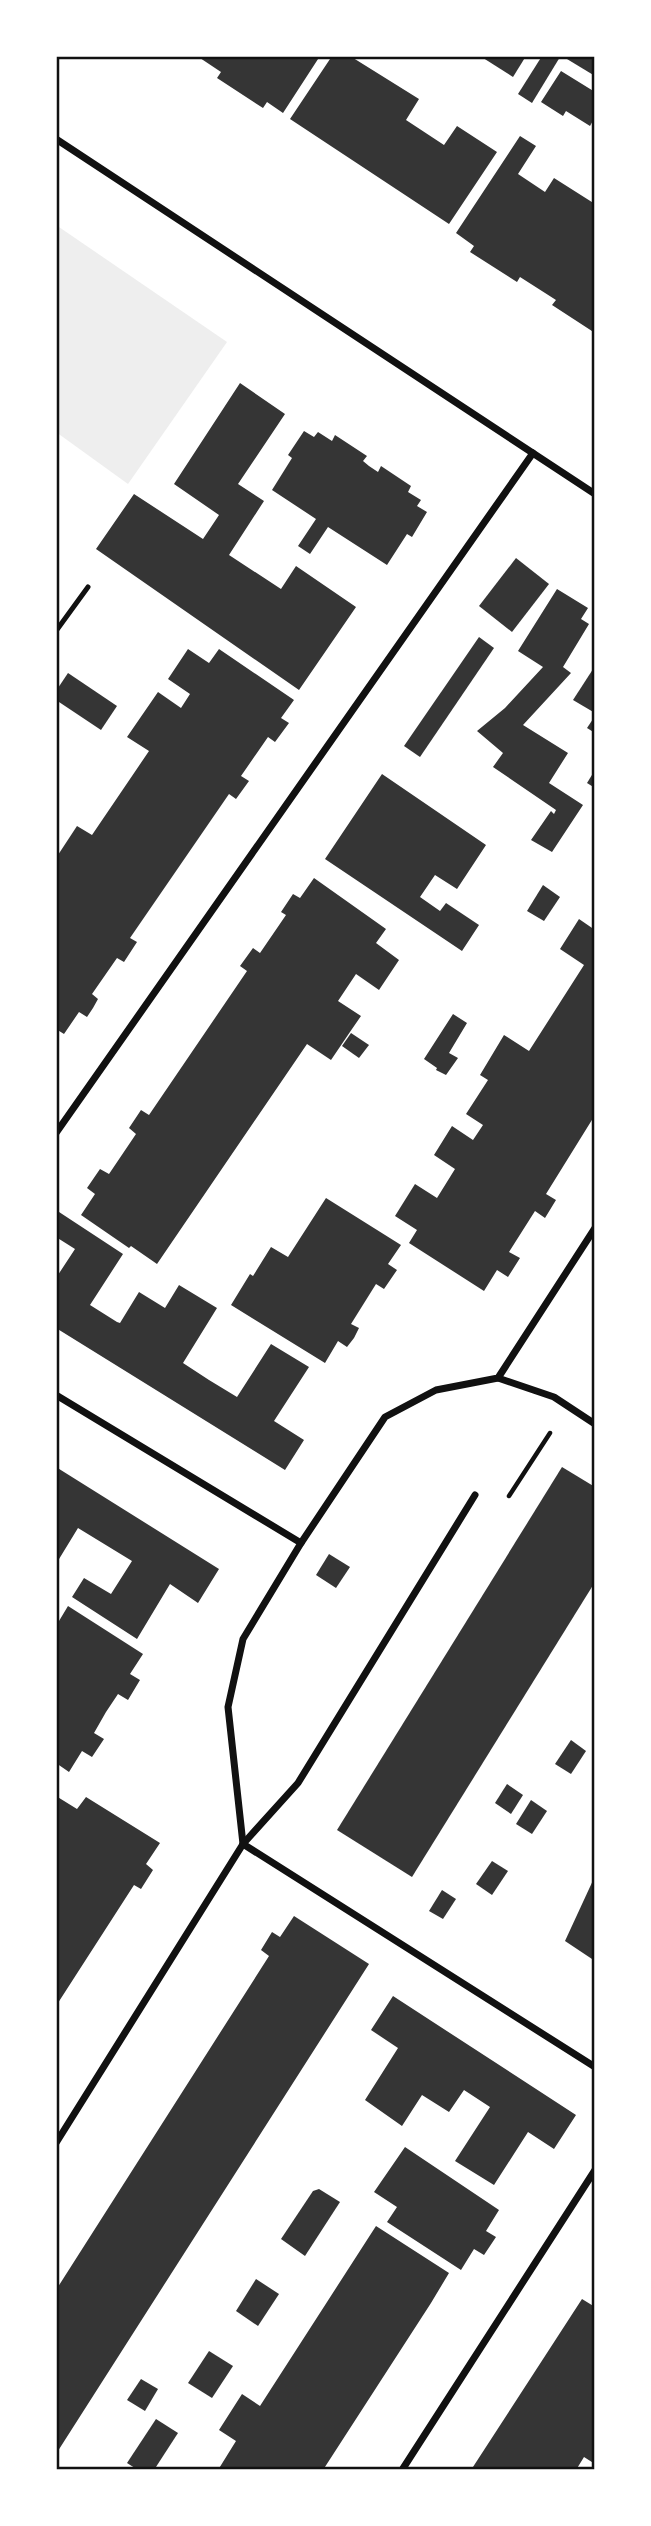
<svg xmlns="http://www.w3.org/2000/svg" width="651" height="2526" font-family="Cabin,sans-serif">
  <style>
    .green { fill: #eee }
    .building { fill: #353535 }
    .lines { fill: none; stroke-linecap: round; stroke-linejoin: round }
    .path { stroke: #111; stroke-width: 4.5 }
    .service { stroke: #111; stroke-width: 5 }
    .minor { stroke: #111; stroke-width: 7 }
    .neatline { fill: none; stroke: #111; stroke-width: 2.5 }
  </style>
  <rect width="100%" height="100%" fill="#fff"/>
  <path class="green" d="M56,225L227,342L128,484L56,432Z"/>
  <g class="building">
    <path d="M197,56H320L283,113L267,102L263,108L217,78L221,72Z"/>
    <path d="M332,56H350L419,99L406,120L444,145L457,126L497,152L449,224L290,119Z"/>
    <path d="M480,56H526L513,77Z"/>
    <path d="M542,56L560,57L532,103L518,94Z"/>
    <path d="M562,56H595V76Z"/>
    <path d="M561,71L595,92V117L590,126L566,111L563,116L541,102Z"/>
    <path d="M520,136L536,146L518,174L545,192L554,178L595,204V333L552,305L556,300L520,277L517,282L470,252L474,246L456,233Z"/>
    <path d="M240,383L285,414L238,484L264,501L229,555L281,589L296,566L356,607L299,690L96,549L134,494L203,539L219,515L174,484Z"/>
    <path d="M304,431L314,437L318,432L332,441L335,435L367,456L363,461L369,466L378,472L381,466L411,486L408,492L421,500L417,506L427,512L412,537L407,534L387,565L328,527L310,554L298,546L316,519L272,490L292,458L288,455Z"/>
    <path d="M516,558L549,584L512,632L479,606Z"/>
    <path d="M557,589L588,608L581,619L589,624L563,667L571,673L523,725L568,753L549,783L583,805L552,852L531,840L551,811L554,814L556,810L493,767L503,753L477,731L505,708L543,667L518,651Z"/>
    <path d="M479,637L494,648L420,757L404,746Z"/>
    <path d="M188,649L209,663L219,649L294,700L281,718L289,723L275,742L268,737L241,776L249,781L236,799L229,794L130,938L137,942L124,962L117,958L92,994L98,999L93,1008L87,1017L79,1012L64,1034L56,1029V858L77,826L92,835L149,751L127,737L158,692L181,708L190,694L168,679Z"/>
    <path d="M595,666V713L573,700Z"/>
    <path d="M68,673L117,706L101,730L56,700V691Z"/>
    <path d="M595,716V733L587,728Z"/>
    <path d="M595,770V788L587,783Z"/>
    <path d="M382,774L486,845L457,889L435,875L420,897L440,911L446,903L479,925L462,951L325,859Z"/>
    <path d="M314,878L386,929L376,943L399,960L379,990L356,974L338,1001L361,1016L352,1029L331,1060L307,1044L157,1264L131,1246L129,1248L81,1215L95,1194L87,1188L100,1169L109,1174L136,1134L129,1128L141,1110L149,1115L247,971L240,966L253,948L260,953L286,915L281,912L293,894L300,898Z"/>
    <path d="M543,885L560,897L544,921L527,911Z"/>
    <path d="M579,919L595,930V1115L546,1194L556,1200L545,1218L535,1211L509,1252L520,1258L508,1277L497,1270L484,1291L409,1243L417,1230L395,1216L415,1184L437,1198L455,1169L434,1155L452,1126L473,1140L483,1125L466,1114L488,1080L480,1075L504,1035L529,1051L584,965L560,949Z"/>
    <path d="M453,1014L467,1023L449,1053L458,1058L446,1075L436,1070L437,1068L424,1059Z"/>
    <path d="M351,1033L369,1045L359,1058L342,1046Z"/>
    <path d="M326,1198L401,1245L388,1264L397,1270L384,1289L376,1284L351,1324L359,1328L354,1338L347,1347L338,1341L325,1363L231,1305L250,1274L253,1276L271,1247L288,1257Z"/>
    <path d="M56,1210L123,1254L90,1305L117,1322L120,1323L139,1292L165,1308L179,1285L217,1308L183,1363L209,1380L237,1397L271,1344L309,1367L274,1421L304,1440L285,1470L56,1328V1278L75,1249L56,1237Z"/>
    <path d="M56,1467L219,1569L198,1603L170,1584L137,1639L72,1597L84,1578L111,1594L132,1561L78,1528L56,1564Z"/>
    <path d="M562,1467L595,1487V1582L412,1877L337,1830Z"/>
    <path d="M329,1554L350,1567L336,1588L316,1575Z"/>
    <path d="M68,1606L143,1654L130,1674L140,1680L128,1700L118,1694L106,1712L94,1733L104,1739L92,1757L82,1751L69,1772L56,1763V1626Z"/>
    <path d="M571,1740L586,1751L571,1774L555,1764Z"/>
    <path d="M507,1784L523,1795L511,1814L495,1803Z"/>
    <path d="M56,1796L77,1809L86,1797L160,1843L146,1864L153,1870L141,1889L134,1885L56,2006V1845L58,1841L56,1840Z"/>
    <path d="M531,1800L547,1811L532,1834L516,1824Z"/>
    <path d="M492,1861L508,1871L492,1895L476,1884Z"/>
    <path d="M595,1876V1961L565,1941Z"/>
    <path d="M442,1890L456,1899L443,1919L429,1911Z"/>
    <path d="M294,1916L369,1964L56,2454V2290L269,1956L261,1950L272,1932L280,1937Z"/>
    <path d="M393,1996L576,2115L554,2149L528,2132L494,2185L455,2161L490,2107L464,2090L449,2112L422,2095L402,2126L365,2100L398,2048L371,2030Z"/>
    <path d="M405,2147L499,2210L486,2231L496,2237L484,2255L474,2249L461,2270L387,2222L397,2207L374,2192Z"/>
    <path d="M319,2189L340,2202L305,2256L281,2239L313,2191Z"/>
    <path d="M376,2226L449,2273L431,2303L323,2470H218L236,2441L219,2430L242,2394L260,2406Z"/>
    <path d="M256,2279L279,2294L258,2326L236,2311Z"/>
    <path d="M582,2299L595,2307V2464L584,2457L576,2470H471Z"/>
    <path d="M209,2351L233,2366L212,2398L188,2383Z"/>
    <path d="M141,2379L158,2389L145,2411L127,2400Z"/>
    <path d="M156,2419L178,2433L154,2470H138L127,2463Z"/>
  </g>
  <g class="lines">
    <path class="path" d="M509,1496L550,1433"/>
    <path class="service" d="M56,631L88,587"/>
    <g class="minor">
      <path d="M56,139L595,494"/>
      <path d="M56,1133L533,453"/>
      <path d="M498,1378L554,1397L595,1424"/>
      <path d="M56,1395L301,1543"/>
      <path d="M243,1844L228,1707L243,1639L301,1543L385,1417L436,1390L498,1378L595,1228"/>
      <path d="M243,1844L595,2067"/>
      <path d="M56,2143L243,1844L298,1783L475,1495"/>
      <path d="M402,2470L595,2170"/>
    </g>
  </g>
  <rect width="651" height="2526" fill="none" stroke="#ffffff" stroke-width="116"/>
  <rect x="58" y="58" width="535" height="2410" class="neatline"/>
</svg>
